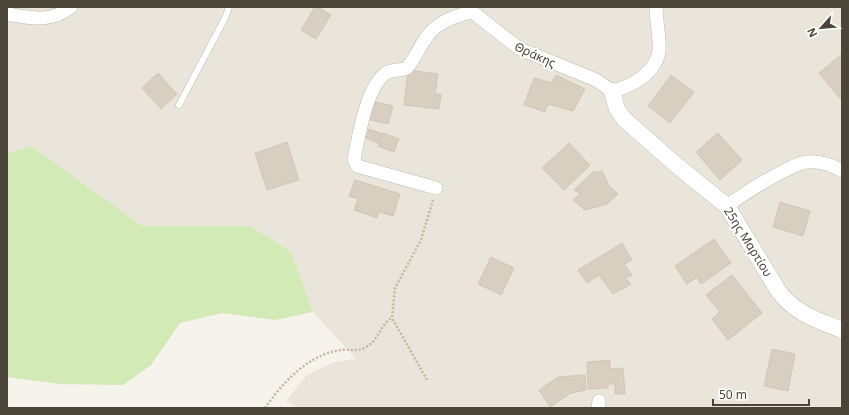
<svg xmlns="http://www.w3.org/2000/svg" width="849" height="415" font-family="'Noto Sans',sans-serif">
  <style>
    .residential { fill: #eae5da }
    .green { fill: #d2eab5 }
    .building { fill: #d8cfc1; stroke: #d3c7b4 }
    .lines { fill: none; stroke-linecap: round; stroke-linejoin: round }
    .service-casing { stroke: #c2bbae; stroke-width: 7 }
    .minor-casing { stroke: #c2bbae; stroke-width: 14 }
    .tertiary-casing { stroke: #c2bbae; stroke-width: 17 }
    .path { stroke: #c4b79f; stroke-width: 2.5; stroke-dasharray: 2 2; stroke-linecap: butt }
    .service { stroke: #fff; stroke-width: 6 }
    .minor { stroke: #fff; stroke-width: 13 }
    .tertiary { stroke: #fff; stroke-width: 16 }
    .labels { text-anchor: middle; stroke-width: 3.5; stroke-linejoin: round; paint-order: stroke }
    .street-label { font-size: 12px; fill: #4b4439; stroke: #fff }
  </style>
  <rect width="100%" height="100%" fill="#f6f3ec"/>
  <path class="residential" d="M7,7H842V408H298L286,401L306,376L334,362L356,359L313,312L291,252L251,226H142L31,146L7,153Z"/>
  <path class="green" d="M31,146L142,226H251L291,252L313,312L275,320L222,313L180,323L151,365L123,385L61,384L7,377V153Z"/>
  <g class="building">
    <path d="M315,7H318L331,15L316,39L301,30Z"/>
    <path d="M842,54V101L819,73Z"/>
    <path d="M408,70L438,74L435,94H441L439,109L404,105Z"/>
    <path d="M158,73L177,94L161,109L142,88Z"/>
    <path d="M556,75L585,89L573,111L548,104L545,112L524,105L534,78L551,83Z"/>
    <path d="M671,75L694,92L670,123L648,106Z"/>
    <path d="M371,101L393,106L388,124L367,119Z"/>
    <path d="M369,129L382,134L378,143L366,138Z"/>
    <path d="M383,133L399,139L394,152L378,146Z"/>
    <path d="M718,133L742,160L720,180L696,152Z"/>
    <path d="M287,142L299,180L267,190L255,153Z"/>
    <path d="M569,143L590,165L564,190L542,168Z"/>
    <path d="M602,171L610,187L618,194L607,204L585,210L573,200L580,194L574,190L593,172Z"/>
    <path d="M355,180L400,194L393,216L379,212L377,218L354,210L358,199L349,196Z"/>
    <path d="M780,202L810,211L803,236L773,227Z"/>
    <path d="M714,239L731,263L701,284L697,277L687,284L675,266Z"/>
    <path d="M622,243L632,260L624,264L632,275L625,278L631,284L613,294L599,275L587,283L578,270Z"/>
    <path d="M491,257L514,268L501,295L478,284Z"/>
    <path d="M732,275L762,313L728,340L712,319L720,312L706,295Z"/>
    <path d="M772,349L795,354L788,391L764,386Z"/>
    <path d="M610,360V369L623,368L625,394H615V384H608V388L588,389L587,362Z"/>
    <path d="M585,375L586,390L571,393L550,407L539,390L558,377Z"/>
  </g>
  <g class="lines">
    <defs>
      <path id="service" d="M179,105L225,18L229,7"/>
      <g id="minor">
        <path d="M466,7L520,49L596,80L612,91C631,87 656,73 659,51C660,36 656,21 656,7"/>
        <path d="M7,14C30,18 51,23 71,7"/>
        <path d="M436,188L357,166L354,159C359,136 366,87 386,73C393,69 401,71 407,68C414,60 418,50 424,41C434,23 452,17 471,12"/>
        <path d="M727,206C745,193 762,182 782,172C790,168 798,163 807,162C820,161 832,165 842,171"/>
        <path d="M598,408L599,401"/>
      </g>
      <path id="tertiary" d="M612,91L617,109L624,119L675,164L727,206L779,292C798,315 815,319 842,330"/>
    </defs>
    <use href="#service" class="service-casing"/>
    <use href="#minor" class="minor-casing"/>
    <use href="#tertiary" class="tertiary-casing"/>
    <g class="path">
      <path d="M427,380L392,318L395,288L421,240L433,200"/>
      <path d="M265,408C282,383 309,354 341,350C350,349 358,352 366,347C377,341 378,332 385,324C386,322 389,320 391,318"/>
    </g>
    <use href="#service" class="service"/>
    <use href="#minor" class="minor"/>
    <use href="#tertiary" class="tertiary"/>
  </g>
  <g class="labels">
    <g class="street-label">
      <text transform="translate(535 55) rotate(25)" y="4">Θράκης</text>
      <text transform="translate(748 242) rotate(58)" y="4">25ης Μαρτίου</text>
    </g>
  </g>
  <rect width="849" height="415" fill="none" stroke="#4b4439" stroke-width="16"/>
  <g transform="translate(821 28) rotate(243)" stroke="#ffffff" stroke-width="3" paint-order="stroke">
  <path d="M0-3L7 15L0 10L-7 15Z" fill="#4b4439"/>
  <text y="-6" font-size="11" font-weight="bold" text-anchor="middle" fill="#4b4439">N</text>
  </g>
  <path d="M713 399v6h96v-6" fill="none" stroke="#4b4439" stroke-width="2"/>
  <text x="719" y="399" font-size="12" fill="#4b4439" stroke="#ffffff" stroke-width="3" paint-order="stroke">50 m</text>
</svg>
